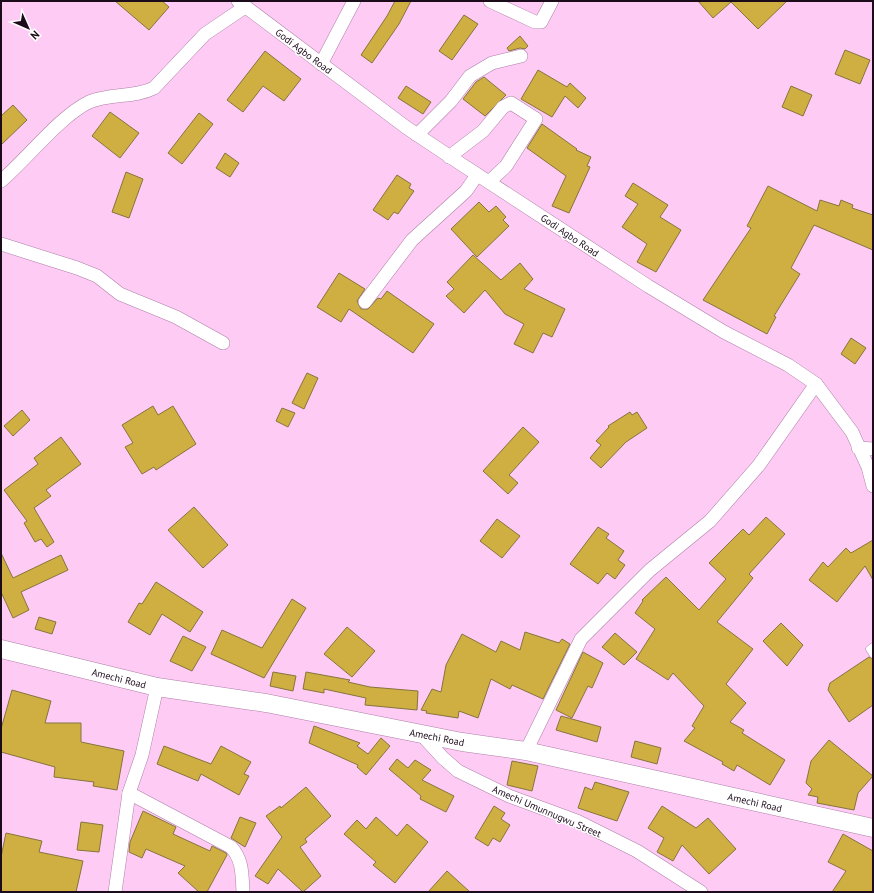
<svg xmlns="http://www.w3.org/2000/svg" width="874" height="893" font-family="'PT Sans',sans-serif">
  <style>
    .building { fill: #cfaf41; stroke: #86743c }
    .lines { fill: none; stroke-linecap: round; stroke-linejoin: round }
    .service-casing { stroke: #ad7fa6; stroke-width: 7 }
    .minor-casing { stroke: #ad7fa6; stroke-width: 14 }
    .secondary-casing { stroke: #ad7fa6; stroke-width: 19 }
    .service { stroke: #fff; stroke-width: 6 }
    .minor { stroke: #fff; stroke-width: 13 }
    .secondary { stroke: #fff; stroke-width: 18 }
    .labels { text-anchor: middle; stroke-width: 3; stroke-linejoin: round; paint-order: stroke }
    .street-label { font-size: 10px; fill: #1c0b1a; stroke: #fff }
  </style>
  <rect width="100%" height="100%" fill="#fecbf5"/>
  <g class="building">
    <path d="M115,1H162L169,7L149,30Z"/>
    <path d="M395,1H411L399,24L372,63L361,55L387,16Z"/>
    <path d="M698,1H787L758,29L731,2L713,18Z"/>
    <path d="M464,15L478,24L452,60L439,51Z"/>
    <path d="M520,36L528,46L525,49L520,48L509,51L507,48Z"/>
    <path d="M845,50L870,60L860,84L835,74Z"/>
    <path d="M265,51L301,79L284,101L263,86L243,112L227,100Z"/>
    <path d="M538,70L567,87L570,83L586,98L578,108L565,96L552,117L521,99Z"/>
    <path d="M484,77L506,95L485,116L463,99L476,82Z"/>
    <path d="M406,86L431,102L423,114L398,98Z"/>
    <path d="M791,86L812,95L803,116L782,107Z"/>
    <path d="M13,105L27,120L1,145V116Z"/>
    <path d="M110,112L139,133L120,158L92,136Z"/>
    <path d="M199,113L213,124L182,164L168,153Z"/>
    <path d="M542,124L577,149L576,150L591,157L587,166L590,167L569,213L552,206L566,176L527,148Z"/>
    <path d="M225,153L239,163L230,177L216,168Z"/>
    <path d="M126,172L143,179L129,218L112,212Z"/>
    <path d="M397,175L411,184L409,188L414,191L398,214L394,212L388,220L373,210Z"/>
    <path d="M633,183L668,205L660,217L681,230L656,272L637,262L647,244L622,227L638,204L625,196Z"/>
    <path d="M768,186L817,211L820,200L839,206L841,200L853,205L852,208L873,215V250L814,225L791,268L800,274L774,316L776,317L767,334L703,300L751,228L747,226Z"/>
    <path d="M479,202L489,212L496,206L506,217L503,220L509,226L477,257L451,229Z"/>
    <path d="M473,255L501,280L520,263L533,279L524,289L565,309L552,337L543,333L533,353L514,344L524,324L505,314L485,290L464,313L446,296L454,289L447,282Z"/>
    <path d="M339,273L365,289L357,301L361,309H368L378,298L381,299L387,291L434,324L413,353L349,309L341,322L317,307Z"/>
    <path d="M851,338L866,348L855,364L841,354Z"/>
    <path d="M307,373L318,378L304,409L292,403Z"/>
    <path d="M153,406L158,415L173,406L196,444L156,470L154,467L142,474L125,447L133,443L122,425Z"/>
    <path d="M282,408L295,413L288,427L276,421Z"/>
    <path d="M22,410L30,420L13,436L4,426Z"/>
    <path d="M630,412L632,415L637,412L647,428L626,442L601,468L590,458L601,445L596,441L609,427L608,426Z"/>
    <path d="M523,427L539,442L509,475L518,483L508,494L483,471Z"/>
    <path d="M61,437L81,464L46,490L51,496L34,508L54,542L47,547L41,539L35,542L24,523L27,521L4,490L38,464L34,458Z"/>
    <path d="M194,507L228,545L203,568L168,530Z"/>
    <path d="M766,517L785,534L749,574L753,578L717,622L753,649L726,684L746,703L730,722L744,730L742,733L785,760L770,785L737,765L734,771L722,764L723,762L684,741L695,728L692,726L704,706L673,673L668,680L636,659L655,629L635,613L643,601L642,600L666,577L699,610L726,579L709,563L743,529L749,535Z"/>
    <path d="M497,519L520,536L502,558L480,541Z"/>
    <path d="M598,527L609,534L606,538L624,551L618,560L625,565L615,579L607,573L598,584L570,564Z"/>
    <path d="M873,540V580L865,566L837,602L809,580L823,562L828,567L846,548L851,553Z"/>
    <path d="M1,553L13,578L61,555L68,570L21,592L29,610L13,618L1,592Z"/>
    <path d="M156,582L203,612L190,632L162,614L150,635L128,622L139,603L142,604Z"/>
    <path d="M292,599L306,608L264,678L211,654L222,630L262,648Z"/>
    <path d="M39,617L56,622L52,634L35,629Z"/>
    <path d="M781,623L803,645L787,666L763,641Z"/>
    <path d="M347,627L375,651L352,677L324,654Z"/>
    <path d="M525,632L559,643L562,639L570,644L543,699L512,685L510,689L491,679L478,718L459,711L458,718L426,713L427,711L421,710L432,689L441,692L446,665L462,634L496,652L501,641L520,650Z"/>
    <path d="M615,633L637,652L624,665L602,647Z"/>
    <path d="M183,636L206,647L192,671L170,661Z"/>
    <path d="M583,652L603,663L592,688L588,686L572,718L556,710Z"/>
    <path d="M869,657L873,659V705L849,722L828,690L830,683Z"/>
    <path d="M273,672L296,676L293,691L270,686Z"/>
    <path d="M306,672L350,680L348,682L370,687L418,691L417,710L365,705L366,698L324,689V693L303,689Z"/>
    <path d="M12,690L51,701L45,723H81V742L124,751L117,790L93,786L94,782L54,777L55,767L1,752V729Z"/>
    <path d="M561,716L601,727L597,742L556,730Z"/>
    <path d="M314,726L360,743L357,746L368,754L381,738L390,746L366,775L357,767L358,765L309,743Z"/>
    <path d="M829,740L873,776L858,793L854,810L817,803L818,797L808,795L812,789L806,783L811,761Z"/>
    <path d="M635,741L661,748L657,764L631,757Z"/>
    <path d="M164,746L211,764L221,746L251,762L244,774L249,776L239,795L201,774L198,781L157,764Z"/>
    <path d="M397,759L408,768L415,760L431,770L422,780L454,796L446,812L420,799L421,796L389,769Z"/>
    <path d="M512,761L538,766L532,791L507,785Z"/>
    <path d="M595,782L629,792L617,821L578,808L585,787L592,790Z"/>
    <path d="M306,787L331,816L305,839L307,842L300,847L321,876L303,892L278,869L268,884L255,876L282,837L266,816L280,806L281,808Z"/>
    <path d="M494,806L505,813L501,819L510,825L500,842L493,838L488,846L475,838Z"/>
    <path d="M662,806L696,828L708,818L736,849L709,874L682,845L673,861L657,852L664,838L648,828Z"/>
    <path d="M143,811L176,827L173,834L210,851L212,846L226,853L227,855L207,892H199L178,873L185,866L146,849L142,858L129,852L130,842Z"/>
    <path d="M240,817L256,823L245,847L231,838Z"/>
    <path d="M376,817L397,836L407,824L428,842L395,883L373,865L376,862L344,834L357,820L366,829Z"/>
    <path d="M81,822L103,825L99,852L77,850Z"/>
    <path d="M6,833L42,841L39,852L83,861L76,892H1V857Z"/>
    <path d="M843,834L873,851V892H832L846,871L828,862Z"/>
    <path d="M447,871L470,892H428Z"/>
  </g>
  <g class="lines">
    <defs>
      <path id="service" d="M873,646L869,649L873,655"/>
      <g id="minor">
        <path d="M238,1L407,128L458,162L648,286L724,332L788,365L816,384L852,432L868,467L873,486"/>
        <path d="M490,1L535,22H541L552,1"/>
        <path d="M321,64L354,1"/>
        <path d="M417,135L451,101L470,76L492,63L521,56"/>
        <path d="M449,157L483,131L503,107L511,103L536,119L506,166L489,182"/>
        <path d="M1,181C28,158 59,117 89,102C110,93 134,98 154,88L205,34L245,7"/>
        <path d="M1,244L77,268L97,276L120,294L176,317L223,343"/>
        <path d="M365,302L412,240L466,191L477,175"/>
        <path d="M858,448L873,449"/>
        <path d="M421,734L443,758L458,771L509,796L577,821L637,851L701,892"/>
        <path d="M526,751L581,639L650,570L710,521L759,465L816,384"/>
        <path d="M129,793L231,847C243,860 242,875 243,892"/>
        <path d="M115,892L129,793L142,755L157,687"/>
      </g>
      <path id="secondary" d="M1,649L157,687L266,703L462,742L526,751L873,828"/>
    </defs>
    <use href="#service" class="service-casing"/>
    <use href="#minor" class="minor-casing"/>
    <use href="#secondary" class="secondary-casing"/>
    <use href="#service" class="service"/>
    <use href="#minor" class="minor"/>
    <use href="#secondary" class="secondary"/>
  </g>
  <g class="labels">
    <g class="street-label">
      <text transform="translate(304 51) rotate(37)" y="4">Godi Agbo Road</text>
      <text transform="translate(570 235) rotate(34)" y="4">Godi Agbo Road</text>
      <text transform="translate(119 678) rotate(14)" y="4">Amechi Road</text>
      <text transform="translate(437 737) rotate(11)" y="4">Amechi Road</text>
      <text transform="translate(755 802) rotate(13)" y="4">Amechi Road</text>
      <text transform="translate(547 811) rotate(23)" y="4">Amechi Umunnugwu Street</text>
    </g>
  </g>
  <rect width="874" height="893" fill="none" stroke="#1c0b1a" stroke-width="4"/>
  <g transform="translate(28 28) rotate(135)" stroke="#ffffff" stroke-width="3" paint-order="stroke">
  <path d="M0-3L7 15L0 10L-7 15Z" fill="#1c0b1a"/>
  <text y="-6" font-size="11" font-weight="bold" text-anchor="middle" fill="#1c0b1a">N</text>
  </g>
</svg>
